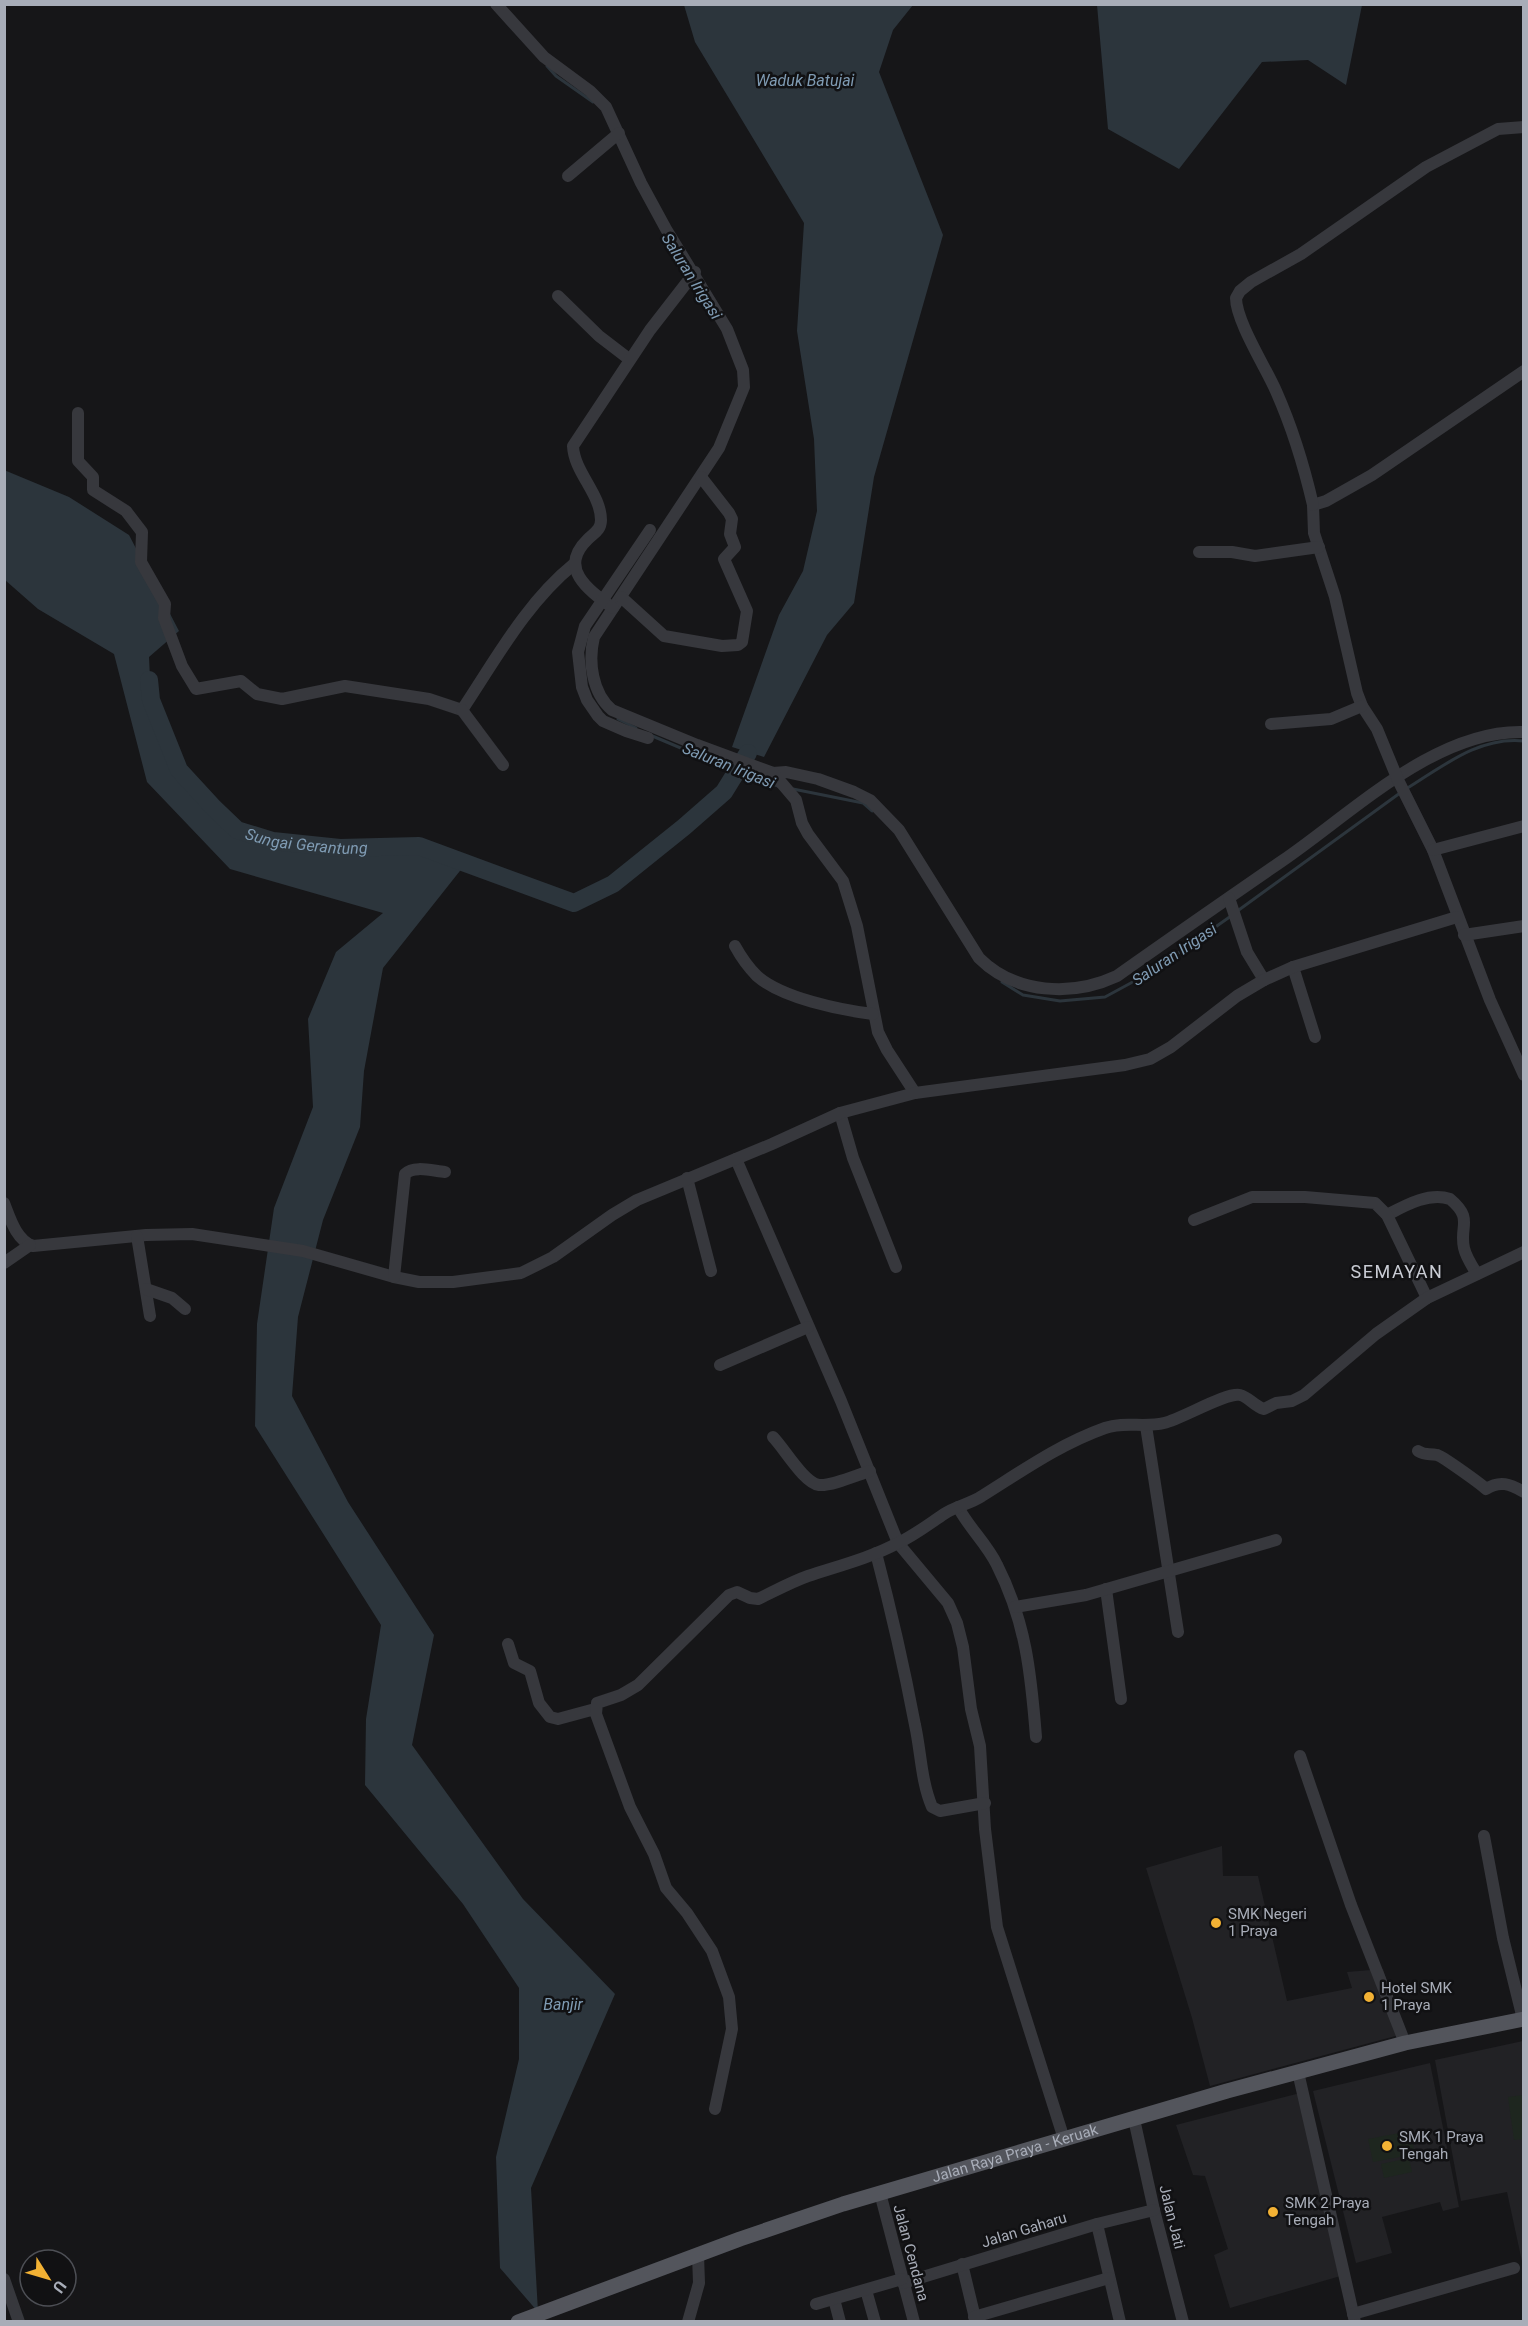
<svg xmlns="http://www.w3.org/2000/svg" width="1528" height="2326" font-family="Roboto,sans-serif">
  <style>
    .built { fill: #222225 }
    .green { fill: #1e261f }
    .water { fill: #2c353c }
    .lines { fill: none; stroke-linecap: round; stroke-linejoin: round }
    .stream { stroke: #2c353c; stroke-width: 3 }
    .river { stroke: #2c353c; stroke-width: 18 }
    .minor { stroke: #37383d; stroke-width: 12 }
    .major { stroke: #53555c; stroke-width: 15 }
    .poi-dot { fill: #f2b134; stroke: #111113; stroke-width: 2 }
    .labels { text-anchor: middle; stroke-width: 5; stroke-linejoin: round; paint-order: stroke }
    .poi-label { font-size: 15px; fill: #a8adb8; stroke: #111113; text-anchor: start }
    .street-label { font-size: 15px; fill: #a8adb8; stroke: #111113 }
    .water-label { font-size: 16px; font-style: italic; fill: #7f9bb3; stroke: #111113 }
    .quarter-label { font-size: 18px; letter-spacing: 1.5px; fill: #c9ccd4; stroke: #111113 }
  </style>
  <rect width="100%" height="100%" fill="#161618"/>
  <g class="built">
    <path d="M1222,1846L1223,1876H1258L1287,2001L1352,1988L1347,1972L1383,1969L1403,2034L1210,2086L1192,2018L1146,1868Z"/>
    <path d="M1523,2041V2266L1507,2192L1461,2201L1435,2060Z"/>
    <path d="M1430,2063L1459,2207L1443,2211L1440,2202L1382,2217L1392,2253L1356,2263L1313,2091Z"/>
    <path d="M1304,2092L1344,2275L1230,2308L1214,2255L1228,2249L1205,2176L1193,2175L1176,2125Z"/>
  </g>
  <g class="green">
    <path d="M1523,2095V2139L1514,2140L1508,2097Z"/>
    <path d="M1410,2131L1415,2154L1373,2162L1368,2139Z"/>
    <path d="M1409,2158L1412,2172L1384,2178L1381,2164Z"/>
  </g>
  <g class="water">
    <path d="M684,5H913L893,30L879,72L943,235L874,477L854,603L827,635L764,757L732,747L779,615L803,571L817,511L814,439L797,331L804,223L695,42Z"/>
    <path d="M1097,5V4L1362,5L1346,85L1308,60L1262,62L1179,169L1108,129Z"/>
    <path d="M4,470L69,497L129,535L179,631L149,657L151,700L179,770L213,808L237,830L273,841L340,848L419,846L467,862L383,968L364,1071L360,1127L323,1220L298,1317L292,1396L348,1502L434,1635L412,1745L523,1899L615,1994L531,2188L538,2312L500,2268L496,2157L519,2059V1988L463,1904L365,1785L366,1719L381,1625L255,1426L257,1324L274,1208L313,1107L308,1019L336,952L383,913L230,869L147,782L114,654L38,609L5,580Z"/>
  </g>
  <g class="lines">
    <g class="stream">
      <path d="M547,66L556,76L593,102"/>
      <path d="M618,719L636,728"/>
      <path d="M650,735L735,771L778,786"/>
      <path d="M793,789L863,803L872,811"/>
      <path d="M1406,789C1442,767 1479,736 1524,741"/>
      <path d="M1236,912L1400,793"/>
      <path d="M1002,982L1023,995L1060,1001L1105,997L1153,971L1231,916"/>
    </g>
    <path class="river" id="s1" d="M149,680L151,700L179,770L214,808L237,830L273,841L340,848L419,846L574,903L613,884L684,827L724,792L748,753"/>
    <g class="minor">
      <path d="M496,4L544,57L590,91L606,107L641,183L666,229L727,329L743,370L744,387L719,448L594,637C588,661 592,693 612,710L697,745L773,773L786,772L818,779L854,792L870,800L899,830L979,958C1015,994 1072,997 1117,976C1172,937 1227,899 1282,861C1351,814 1436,729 1524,732"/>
      <path d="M568,176L619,133"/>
      <path d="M558,296L599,336L629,359"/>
      <path d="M1524,371L1372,475L1326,501L1313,505L1314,533L1335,597L1357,693L1362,706L1377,729L1398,780L1433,850L1490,1000L1524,1075"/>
      <path d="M78,413V461L93,477V490L126,511L142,532L141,562L165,604L164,618L182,666L196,689L241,681L257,694L282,699L345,686L429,699L462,710C496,659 526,603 574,564"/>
      <path d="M1313,505C1304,466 1292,427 1276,391C1266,368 1236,321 1236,298L1240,291L1251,282L1301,254L1426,167L1498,129L1524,127"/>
      <path d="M1199,552H1232L1255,556L1319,547"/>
      <path d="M621,597L664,636L722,646L738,645L742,642L747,611L724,559L735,547L730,534L732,519L729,513L701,477"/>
      <path d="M613,608C587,589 558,568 588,539C594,533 601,530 601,520C601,494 574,472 573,446L650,330L695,272"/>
      <path d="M462,710L503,765"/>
      <path d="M1271,724L1331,719L1362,706"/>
      <path d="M648,738L626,731L603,721L598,716L587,700L582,687L578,652L585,626L650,530"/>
      <path d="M773,773L796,800L802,823L808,834L843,881L857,926L878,1032L887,1050L915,1093"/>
      <path d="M1433,850L1524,826"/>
      <path d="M1229,898L1247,952L1264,980"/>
      <path d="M1464,935L1524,926"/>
      <path d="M735,946C741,957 748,967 757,976C782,998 840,1010 873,1014"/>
      <path d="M1293,967L1315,1037"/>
      <path d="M840,1113L853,1158L896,1267"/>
      <path d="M736,1159L841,1401L898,1543L948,1603L957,1623L963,1647L971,1709L980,1746L985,1829L997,1927L1064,2139"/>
      <path d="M687,1178L711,1271"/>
      <path d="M4,1203C10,1218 16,1240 33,1246L146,1235L192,1234L303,1251L394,1277L419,1282H453L521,1273L553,1257L612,1215L637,1200L772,1144L840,1113L915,1093L1125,1065L1150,1059L1171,1047L1237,996L1264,980L1293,967L1457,917"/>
      <path d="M1387,1215C1406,1205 1429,1192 1450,1199C1474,1219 1459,1226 1464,1248C1466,1257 1472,1266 1477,1274"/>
      <path d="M1194,1220L1252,1197H1305L1375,1203L1387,1215L1427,1298"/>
      <path d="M137,1236L150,1316"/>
      <path d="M4,1263L30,1245"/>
      <path d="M394,1277L405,1174C414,1165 433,1171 445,1172"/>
      <path d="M146,1289L172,1298L185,1309"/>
      <path d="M720,1365L808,1327"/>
      <path d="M1146,1426L1178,1632"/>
      <path d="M773,1437C784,1448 804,1483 819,1485C832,1486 857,1475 870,1471"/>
      <path d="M1418,1451C1426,1456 1429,1453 1437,1455C1442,1456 1481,1484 1486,1489C1500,1480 1510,1484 1524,1492"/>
      <path d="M958,1507C969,1528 987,1544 997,1565C1026,1622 1031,1674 1036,1737"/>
      <path d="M876,1553C891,1610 904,1667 915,1725C921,1752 921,1781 932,1807L940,1811L985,1803"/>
      <path d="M1106,1589L1121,1699"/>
      <path d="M1015,1607L1086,1595L1276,1540"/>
      <path d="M508,1644L514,1663L530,1671L539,1703L550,1717L558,1719L595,1709"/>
      <path d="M1300,1756L1351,1905L1405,2043"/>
      <path d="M1484,1836L1503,1938L1523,2019"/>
      <path d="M1298,2072L1355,2322"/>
      <path d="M715,2109L732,2029L729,1997L712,1951L687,1913L666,1888L654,1854L630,1807L596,1714L597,1703L621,1695L638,1685L729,1595L737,1592L750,1598L758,1599C775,1591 791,1582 808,1576C838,1566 870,1558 898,1543C915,1535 929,1524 944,1514C956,1506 970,1504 982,1496C1022,1471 1060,1444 1105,1428C1124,1421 1144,1428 1164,1423C1182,1419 1226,1392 1240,1395C1249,1397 1254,1406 1264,1409L1276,1403L1292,1401L1304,1395L1376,1334L1427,1298L1524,1252"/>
      <path d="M1134,2119L1154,2210L1183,2322"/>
      <path d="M880,2193L914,2322"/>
      <path d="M1097,2224L1120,2322"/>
      <path d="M962,2264L976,2322"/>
      <path d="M4,2279L19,2322"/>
      <path d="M903,2283L1097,2224L1154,2210"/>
      <path d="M866,2290L875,2322"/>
      <path d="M834,2299L840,2322"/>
      <path d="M816,2304L902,2279"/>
      <path d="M1353,2314L1514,2268"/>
      <path d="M974,2317L1109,2278"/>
      <path d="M688,2322L699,2283L698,2255"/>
    </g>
    <path class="major" id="s2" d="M518,2322L740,2239L843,2204L1227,2091L1405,2043L1524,2019"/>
  </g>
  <g class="poi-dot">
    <circle cx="1216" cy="1923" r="6"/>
    <circle cx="1369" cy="1997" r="6"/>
    <circle cx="1387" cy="2146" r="6"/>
    <circle cx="1273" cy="2212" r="6"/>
  </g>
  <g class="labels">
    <g class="poi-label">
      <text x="1228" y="1919">SMK Negeri<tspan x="1228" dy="17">1 Praya</tspan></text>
      <text x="1381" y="1993">Hotel SMK<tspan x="1381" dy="17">1 Praya</tspan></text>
      <text x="1399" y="2142">SMK 1 Praya<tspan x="1399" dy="17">Tengah</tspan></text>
      <text x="1285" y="2208">SMK 2 Praya<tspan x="1285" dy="17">Tengah</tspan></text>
    </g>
    <g class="street-label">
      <text dy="5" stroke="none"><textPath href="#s2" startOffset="525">Jalan Raya Praya - Keruak</textPath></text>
      <text transform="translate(1172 2217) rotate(76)" y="5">Jalan Jati</text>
      <text transform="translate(1024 2230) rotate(-17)" y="5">Jalan Gaharu</text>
      <text transform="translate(911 2253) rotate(75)" y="5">Jalan Cendana</text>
    </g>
    <g class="water-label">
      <text x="805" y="86">Waduk Batujai</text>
      <text transform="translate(692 276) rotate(58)" y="6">Saluran Irigasi</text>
      <text transform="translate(729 765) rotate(22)" y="6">Saluran Irigasi</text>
      <text dy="6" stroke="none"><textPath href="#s1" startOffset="250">Sungai Gerantung</textPath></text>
      <text transform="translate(1174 954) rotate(-34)" y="6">Saluran Irigasi</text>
      <text x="563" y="2010">Banjir</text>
    </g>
    <g class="quarter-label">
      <text x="1397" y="1278">SEMAYAN</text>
    </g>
  </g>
  <rect width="1528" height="2326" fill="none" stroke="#a8adb8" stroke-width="12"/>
  <g transform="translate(48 2278) rotate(127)"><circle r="28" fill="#111113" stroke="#4d4f55" stroke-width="1.5"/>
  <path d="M0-4.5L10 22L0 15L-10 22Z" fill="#f2b134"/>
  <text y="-9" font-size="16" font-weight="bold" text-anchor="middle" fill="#a8adb8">U</text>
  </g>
</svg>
